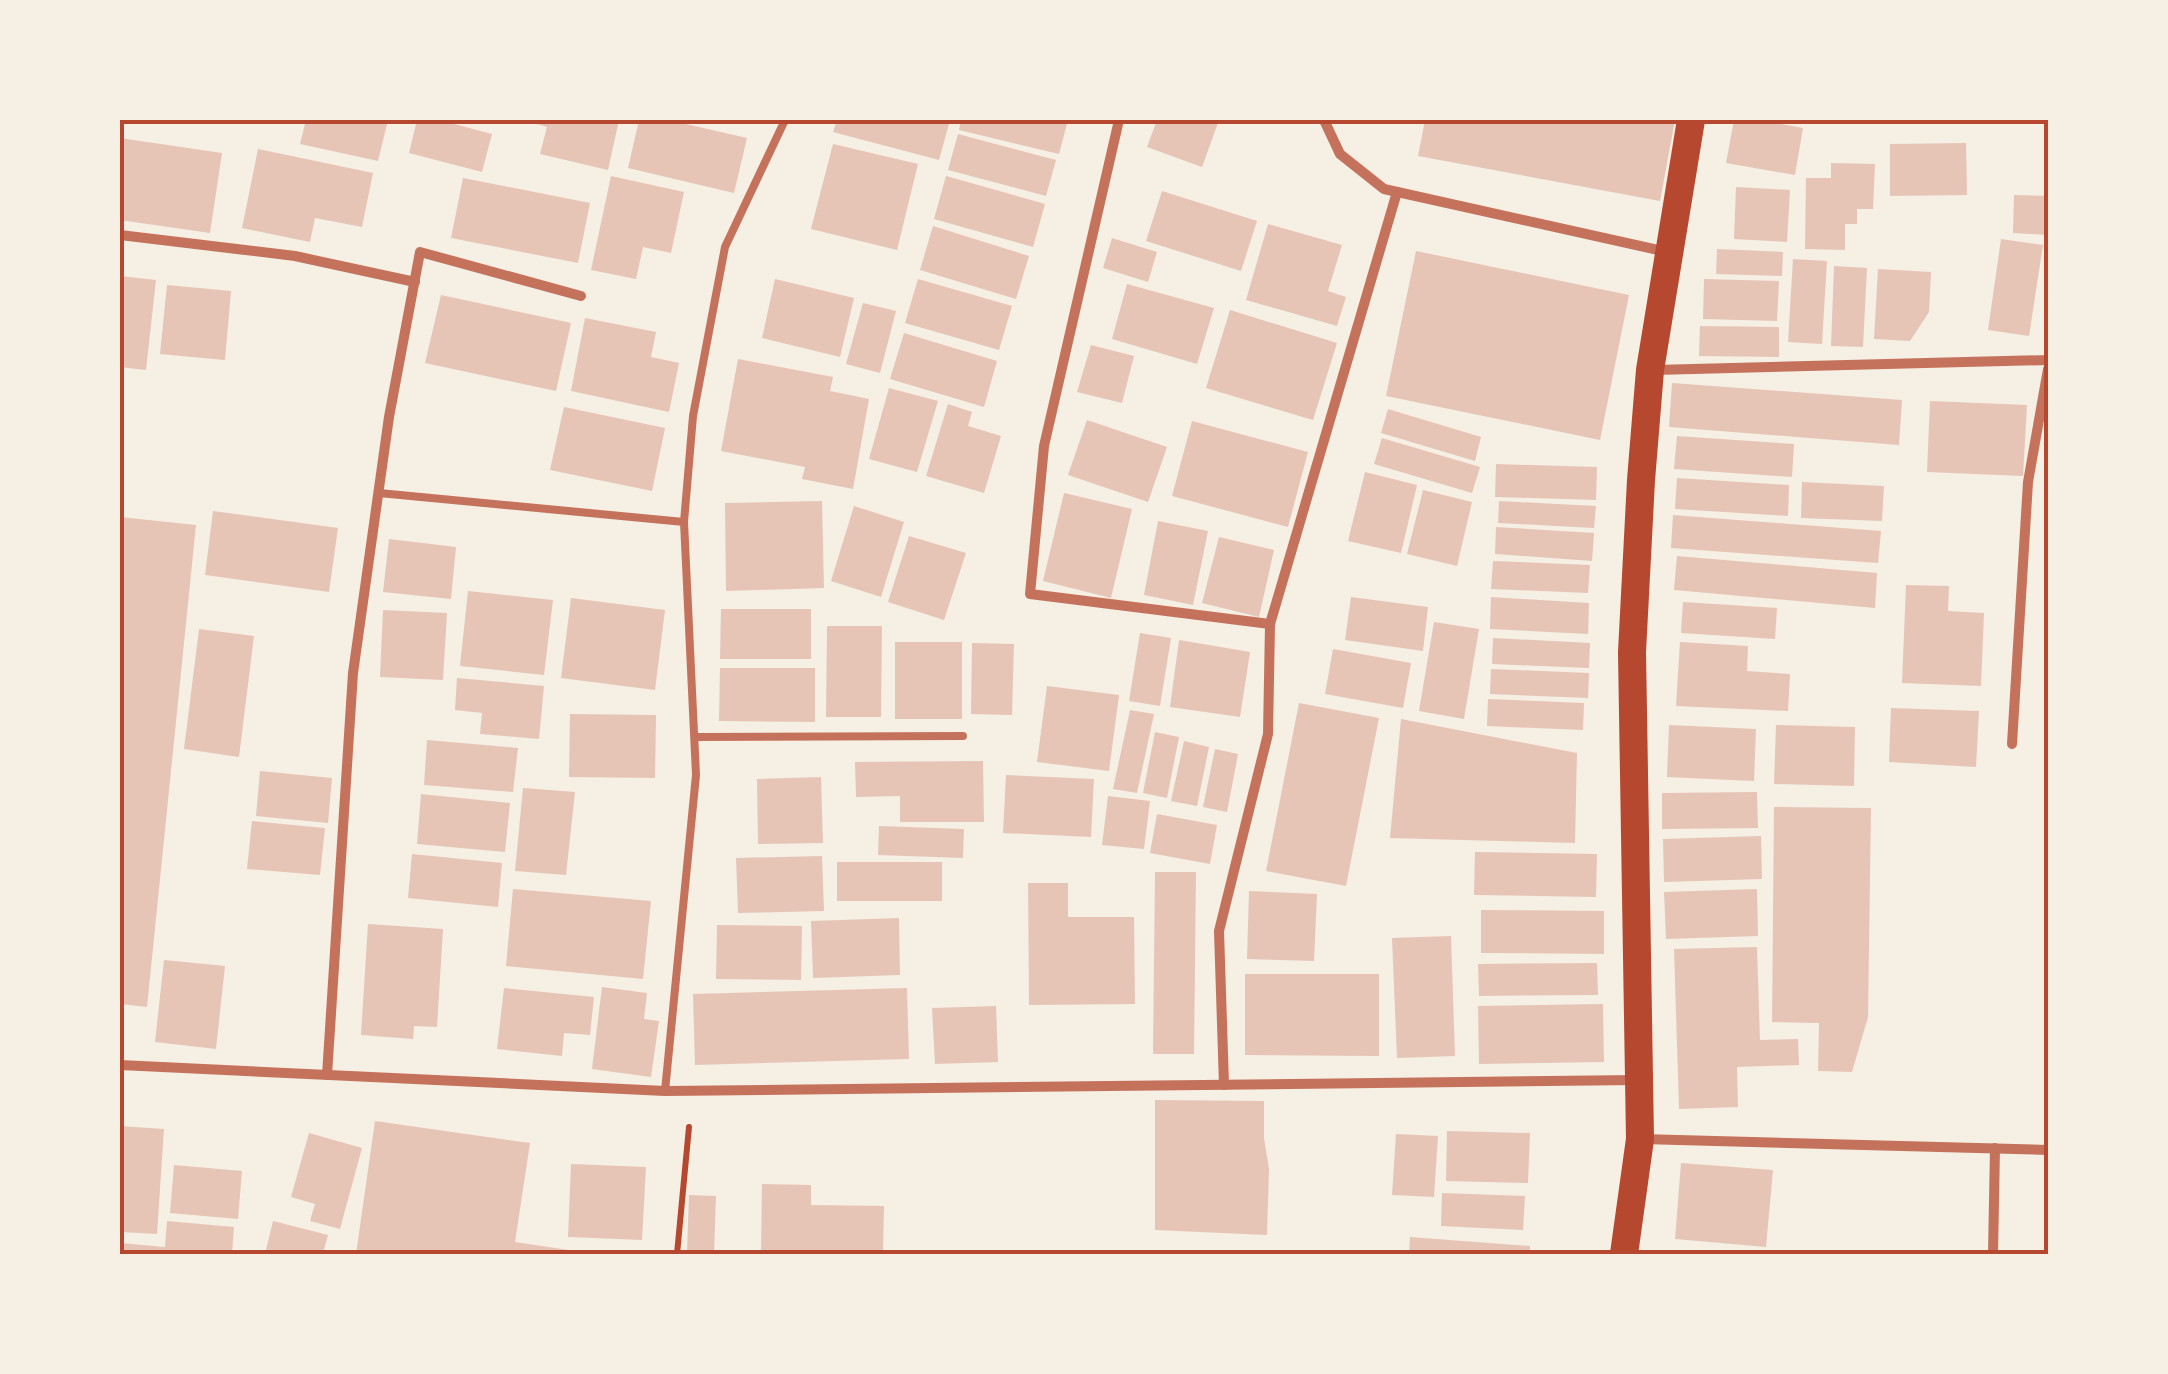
<svg xmlns="http://www.w3.org/2000/svg" width="2168" height="1374" font-family="'Asap Condensed',sans-serif">
  <style>
    .building { fill: #e6c5b7 }
    .lines { fill: none; stroke-linecap: round; stroke-linejoin: round }
    .path { stroke: #b5482f; stroke-width: 6 }
    .service { stroke: #c5725c; stroke-width: 8 }
    .minor { stroke: #c5725c; stroke-width: 10 }
    .trunk { stroke: #b5482f; stroke-width: 28 }
    .neatline { fill: none; stroke: #b5482f; stroke-width: 4 }
  </style>
  <rect width="100%" height="100%" fill="#f6efe4"/>
  <g class="building">
    <path d="M306,120H388L378,161L300,144Z"/>
    <path d="M417,120H439L492,134L482,172L409,153Z"/>
    <path d="M524,120H619L608,170L540,154L547,127Z"/>
    <path d="M639,120H668L747,138L734,193L628,168Z"/>
    <path d="M837,120H950L939,160L833,132Z"/>
    <path d="M961,120H1068L1059,154L959,130Z"/>
    <path d="M1157,120H1219L1202,167L1147,147Z"/>
    <path d="M1425,120H1675L1660,201L1418,156Z"/>
    <path d="M1734,120H1759L1803,128L1795,175L1726,163Z"/>
    <path d="M958,134L1056,160L1046,196L948,170Z"/>
    <path d="M120,138L222,153L210,233L120,220Z"/>
    <path d="M1966,143L1967,195L1890,196V144Z"/>
    <path d="M833,144L918,164L897,250L811,229Z"/>
    <path d="M258,149L373,173L362,227L315,218L310,242L242,228Z"/>
    <path d="M1831,163L1875,164L1873,209H1857V224H1845V250L1805,249L1806,178H1831Z"/>
    <path d="M611,176L684,192L671,253L643,247L636,279L591,270Z"/>
    <path d="M946,176L1045,204L1033,247L934,219Z"/>
    <path d="M463,178L590,203L578,263L451,238Z"/>
    <path d="M1736,187L1790,190L1787,242L1734,239Z"/>
    <path d="M1162,191L1257,221L1241,271L1146,241Z"/>
    <path d="M2014,195L2048,196V235L2013,233Z"/>
    <path d="M1268,224L1342,245L1328,291L1346,297L1337,326L1246,300Z"/>
    <path d="M933,226L1029,256L1016,299L920,270Z"/>
    <path d="M1112,238L1157,252L1148,282L1103,268Z"/>
    <path d="M2001,239L2043,245L2029,336L1988,330Z"/>
    <path d="M1717,249L1783,252L1782,276L1716,274Z"/>
    <path d="M1416,251L1629,295L1600,440L1386,396Z"/>
    <path d="M1793,259L1827,261L1822,344L1788,342Z"/>
    <path d="M1834,266L1867,268L1863,347L1831,346Z"/>
    <path d="M1878,269L1931,272L1929,312L1910,341L1874,339Z"/>
    <path d="M120,276L156,280L146,370L120,367Z"/>
    <path d="M775,279L854,298L840,357L762,338Z"/>
    <path d="M918,279L1012,306L999,350L905,323Z"/>
    <path d="M1704,279L1779,281L1777,321L1703,319Z"/>
    <path d="M1127,284L1214,308L1197,364L1112,339Z"/>
    <path d="M167,285L231,291L225,360L160,354Z"/>
    <path d="M441,295L571,323L556,391L425,363Z"/>
    <path d="M863,303L896,311L880,373L846,364Z"/>
    <path d="M1230,310L1337,343L1313,420L1206,388Z"/>
    <path d="M585,318L656,332L651,357L679,363L669,412L571,391Z"/>
    <path d="M1700,326L1779,327V357L1699,356Z"/>
    <path d="M904,333L997,361L984,407L890,379Z"/>
    <path d="M1091,345L1134,356L1122,403L1077,392Z"/>
    <path d="M738,359L833,377L830,391L869,399L853,489L802,479L805,467L721,451Z"/>
    <path d="M1672,383L1902,400L1899,445L1669,427Z"/>
    <path d="M889,388L938,401L917,472L869,459Z"/>
    <path d="M1930,401L2027,405L2023,476L1927,472Z"/>
    <path d="M948,404L972,412L968,426L1001,436L984,493L926,476Z"/>
    <path d="M564,407L665,428L652,491L550,470Z"/>
    <path d="M1388,409L1481,437L1475,461L1381,433Z"/>
    <path d="M1087,420L1167,447L1148,502L1068,475Z"/>
    <path d="M1192,421L1308,452L1288,527L1172,496Z"/>
    <path d="M1677,436L1794,444L1792,477L1674,469Z"/>
    <path d="M1382,438L1480,467L1472,493L1374,464Z"/>
    <path d="M1496,464L1597,467L1596,500L1495,497Z"/>
    <path d="M1365,472L1417,485L1401,553L1348,541Z"/>
    <path d="M1677,478L1789,485L1788,516L1675,509Z"/>
    <path d="M1802,482L1884,486L1882,521L1801,518Z"/>
    <path d="M1423,490L1472,502L1457,566L1407,554Z"/>
    <path d="M1064,493L1132,509L1111,598L1043,581Z"/>
    <path d="M822,501L824,588L726,591L725,503Z"/>
    <path d="M1499,501L1596,506L1594,528L1498,523Z"/>
    <path d="M854,506L904,522L881,597L831,581Z"/>
    <path d="M213,511L338,528L329,592L205,575Z"/>
    <path d="M1673,515L1881,531L1878,563L1671,548Z"/>
    <path d="M120,517L196,525L147,1007L120,1004Z"/>
    <path d="M1158,521L1208,531L1193,605L1144,595Z"/>
    <path d="M1496,527L1594,533L1592,561L1495,554Z"/>
    <path d="M909,536L966,553L944,620L888,602Z"/>
    <path d="M1219,537L1274,550L1259,617L1202,603Z"/>
    <path d="M389,539L456,547L451,599L383,592Z"/>
    <path d="M1677,556L1877,573L1875,608L1674,590Z"/>
    <path d="M1493,561L1590,565L1588,593L1491,589Z"/>
    <path d="M1906,585L1949,586L1948,611L1984,613L1981,686L1902,683Z"/>
    <path d="M468,591L553,600L544,675L460,666Z"/>
    <path d="M1351,597L1428,607L1423,651L1345,640Z"/>
    <path d="M1491,597L1589,603L1588,634L1490,629Z"/>
    <path d="M571,598L665,610L655,690L561,678Z"/>
    <path d="M1683,602L1777,608L1775,639L1681,633Z"/>
    <path d="M721,609H811V659H720Z"/>
    <path d="M383,610L447,613L443,680L380,677Z"/>
    <path d="M1434,622L1479,629L1464,719L1419,711Z"/>
    <path d="M827,626H882L881,717H826Z"/>
    <path d="M199,629L254,636L239,757L184,749Z"/>
    <path d="M1140,633L1171,638L1160,706L1129,701Z"/>
    <path d="M1493,638L1590,643L1589,668L1492,664Z"/>
    <path d="M1179,640L1250,652L1240,717L1170,707Z"/>
    <rect x="895" y="642" width="67" height="77"/>
    <path d="M1680,642L1748,646L1747,671L1790,674L1788,711L1676,706Z"/>
    <path d="M972,643L1014,644L1012,715L971,714Z"/>
    <path d="M1333,649L1411,663L1403,708L1325,694Z"/>
    <path d="M720,668H815V722L719,721Z"/>
    <path d="M1491,669L1589,673L1588,698L1490,694Z"/>
    <path d="M457,678L544,686L539,739L480,734L482,713L455,710Z"/>
    <path d="M1047,686L1119,695L1109,771L1037,762Z"/>
    <path d="M1488,699L1584,703L1583,730L1487,726Z"/>
    <path d="M1299,703L1379,718L1346,886L1266,871Z"/>
    <path d="M1891,708L1979,711L1976,767L1889,762Z"/>
    <path d="M1130,710L1154,714L1137,793L1113,789Z"/>
    <path d="M570,714L656,715L655,778L569,777Z"/>
    <path d="M1401,719L1577,753L1575,843L1390,838Z"/>
    <path d="M1669,725L1756,729L1754,781L1667,777Z"/>
    <path d="M1776,725L1855,727L1854,786L1774,784Z"/>
    <path d="M1155,732L1179,737L1167,798L1143,793Z"/>
    <path d="M427,740L518,748L513,792L424,785Z"/>
    <path d="M1184,741L1209,747L1197,806L1171,801Z"/>
    <path d="M1215,749L1238,754L1227,812L1203,807Z"/>
    <path d="M983,761L984,822H900V796L856,797L855,762Z"/>
    <path d="M260,771L332,778L328,823L256,816Z"/>
    <path d="M1006,775L1094,779L1091,837L1003,833Z"/>
    <path d="M821,777L823,843L758,844L757,779Z"/>
    <path d="M523,788L575,792L566,875L515,871Z"/>
    <path d="M1757,792L1758,828L1662,829V793Z"/>
    <path d="M421,794L510,803L505,852L417,844Z"/>
    <path d="M1108,796L1150,801L1144,849L1102,845Z"/>
    <path d="M1774,807L1871,808L1868,1017L1852,1072L1818,1071L1819,1023L1772,1022Z"/>
    <path d="M1157,814L1217,825L1210,864L1150,853Z"/>
    <path d="M252,821L325,828L320,875L247,869Z"/>
    <path d="M879,826L964,829L963,858L878,855Z"/>
    <path d="M1761,836L1762,879L1664,882L1663,839Z"/>
    <path d="M1475,852L1597,854L1596,897L1474,895Z"/>
    <path d="M412,854L502,863L498,907L408,898Z"/>
    <path d="M822,856L824,911L738,913L736,858Z"/>
    <rect x="837" y="862" width="105" height="39"/>
    <path d="M1155,872H1196L1194,1054H1153Z"/>
    <path d="M1028,883H1068V917H1134L1135,1004L1029,1005Z"/>
    <path d="M513,889L651,901L643,979L506,966Z"/>
    <path d="M1757,889L1758,936L1666,939L1664,892Z"/>
    <path d="M1249,891L1317,894L1314,961L1247,959Z"/>
    <path d="M1481,910L1604,911V954L1481,953Z"/>
    <path d="M899,918L900,975L813,978L811,921Z"/>
    <path d="M368,924L443,929L437,1027L414,1026L413,1039L361,1035Z"/>
    <path d="M717,925L802,926L801,980L716,979Z"/>
    <path d="M1451,936L1455,1056L1397,1058L1392,938Z"/>
    <path d="M1757,947L1760,1040L1798,1039L1799,1065L1737,1067L1738,1107L1679,1109L1674,949Z"/>
    <path d="M164,960L225,966L216,1049L155,1042Z"/>
    <path d="M1597,963L1598,995L1479,996L1478,964Z"/>
    <path d="M1245,974H1379V1056L1245,1055Z"/>
    <path d="M602,987L647,993L644,1019L659,1021L651,1077L592,1069Z"/>
    <path d="M504,988L594,997L590,1035L564,1033L562,1056L497,1049Z"/>
    <path d="M907,988L909,1059L695,1065L693,994Z"/>
    <path d="M1603,1004L1604,1062L1479,1064L1478,1006Z"/>
    <path d="M996,1006L998,1062L935,1064L932,1008Z"/>
    <path d="M1155,1100L1264,1101V1138L1269,1169L1267,1235L1155,1230Z"/>
    <path d="M375,1121L530,1143L515,1242L582,1252V1254H356Z"/>
    <path d="M120,1126L164,1129L157,1234L120,1232Z"/>
    <path d="M1447,1131L1530,1133L1528,1183L1446,1181Z"/>
    <path d="M309,1133L362,1148L340,1229L310,1221L315,1204L291,1197Z"/>
    <path d="M1396,1134L1438,1136L1434,1197L1392,1195Z"/>
    <path d="M1681,1163L1773,1170L1766,1247L1675,1239Z"/>
    <path d="M571,1164L646,1167L642,1240L568,1237Z"/>
    <path d="M174,1165L242,1171L238,1219L170,1213Z"/>
    <path d="M762,1184L811,1185V1205L884,1206L883,1254H761Z"/>
    <path d="M1442,1193L1525,1196L1523,1230L1441,1226Z"/>
    <path d="M689,1195L716,1196L714,1254H687Z"/>
    <path d="M167,1221L234,1227L232,1254H120V1243L165,1247Z"/>
    <path d="M273,1221L328,1235L323,1254H265Z"/>
    <path d="M1410,1237L1530,1246V1254H1409Z"/>
  </g>
  <g class="lines">
    <path class="path" d="M677,1254L689,1127"/>
    <g class="service">
      <path d="M379,493L684,522"/>
      <path d="M695,737L963,736"/>
      <path d="M665,1091L696,775L684,522L693,416L725,247L785,120"/>
    </g>
    <g class="minor">
      <path d="M1119,120L1044,446L1030,594L1270,624"/>
      <path d="M1324,120L1340,154L1384,189L1667,252"/>
      <path d="M120,235L295,256L415,282"/>
      <path d="M1654,370L2048,360"/>
      <path d="M2012,744L2028,482L2048,369"/>
      <path d="M120,1065L665,1091L1638,1080"/>
      <path d="M327,1075L353,673L389,417L420,252L581,296"/>
      <path d="M1224,1085L1219,931L1268,734L1270,624L1397,192"/>
      <path d="M1641,1139L2048,1150"/>
      <path d="M1993,1254L1995,1148"/>
    </g>
    <path class="trunk" d="M1624,1254L1640,1139L1632,652L1641,480L1650,370L1691,120"/>
  </g>
  <rect width="2168" height="1374" fill="none" stroke="#f6efe4" stroke-width="245"/>
  <rect x="122" y="122" width="1924" height="1130" class="neatline"/>
</svg>
